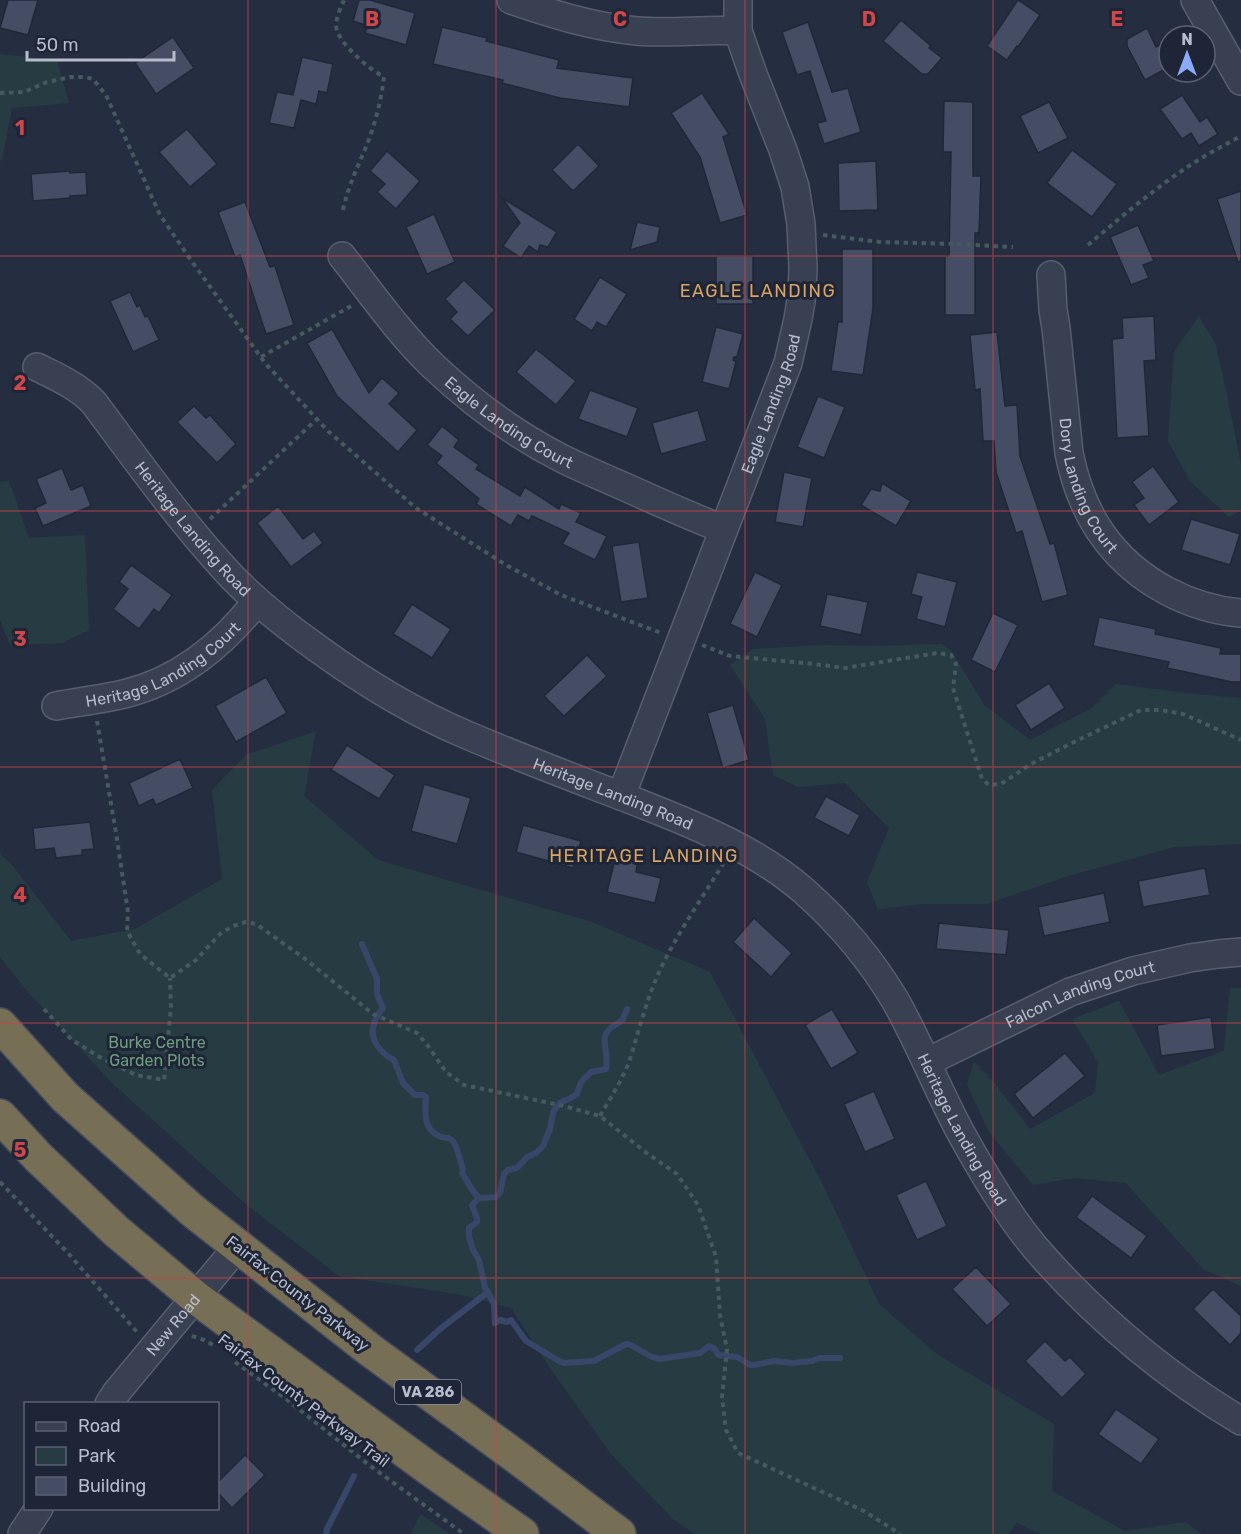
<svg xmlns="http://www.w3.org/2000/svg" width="1241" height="1534" font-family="Rubik,sans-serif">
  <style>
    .green { fill: #273c42 }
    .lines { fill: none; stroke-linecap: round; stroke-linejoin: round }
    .stream { stroke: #384769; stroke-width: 6 }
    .building { fill: #444d63; stroke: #202738; stroke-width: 1.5 }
    .minor-casing { stroke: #575e6e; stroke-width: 30 }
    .highway-casing { stroke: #444b5b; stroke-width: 36 }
    .path { stroke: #45595f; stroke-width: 4; stroke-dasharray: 4.5 4.5; stroke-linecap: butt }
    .minor { stroke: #394051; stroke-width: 27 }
    .highway { stroke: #776e56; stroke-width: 33 }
    .grid { fill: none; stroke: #d04649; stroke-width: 1.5; stroke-opacity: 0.55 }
    .labels { text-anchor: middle; stroke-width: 6; stroke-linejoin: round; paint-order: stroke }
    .shield { fill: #1e2536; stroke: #888f9e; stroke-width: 1.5 }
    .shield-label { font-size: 15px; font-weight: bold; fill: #b6bccb }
    .street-label { font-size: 16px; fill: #b6bccb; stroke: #1e2536 }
    .park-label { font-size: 16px; fill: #6c9d7d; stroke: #1e2536 }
    .neighbourhood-label { font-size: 18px; letter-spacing: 1.5px; fill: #d9a363; stroke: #1e2536 }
    .grid-label { font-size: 20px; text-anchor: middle; font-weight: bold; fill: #d04649; stroke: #1e2536; stroke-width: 6; stroke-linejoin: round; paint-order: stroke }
  </style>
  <rect width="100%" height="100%" fill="#252e41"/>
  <g class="green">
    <path d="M0,54L57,60L69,103L12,108L2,160L0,161Z"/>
    <path d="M1199,316L1216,345L1233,424L1241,465V510L1229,517L1190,481L1168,441L1174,352Z"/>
    <path d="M9,481L29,538L85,535L89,630L62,643L10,645L0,620V482Z"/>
    <path d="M941,644L951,650L984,705L1030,740L1092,708L1116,684L1194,694L1241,698V844L1175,847L1068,876L987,904H923L878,909L867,882L889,828L845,783L798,787L773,775L765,719L730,665L753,649L823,645L875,646Z"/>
    <path d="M316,731L304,796L378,860L592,922L710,972L823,1185L879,1304L938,1355L1054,1424L1052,1491L1125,1531L1186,1522L1201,1534H1041L1017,1523L1008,1534H695L673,1519L611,1454L550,1368L511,1308L457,1294L339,1276L248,1206L112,1083L28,992L0,957V854L13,866L71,941L135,929L222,879L212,790L246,755Z"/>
    <path d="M1230,988H1241V1286L1203,1269L1126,1183L1074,1178L1033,1185L988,1131L967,1084L974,1062L992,1080L1030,1129L1095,1093L1098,1062L1072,1019L1119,1001L1159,1075L1224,1051Z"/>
    <path d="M420,1514L450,1534H411Z"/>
  </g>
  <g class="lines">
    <g class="stream">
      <path d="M362,944L377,979V994L383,1008C365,1029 372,1048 394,1060L403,1083L415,1095H423L426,1097C425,1112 423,1129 439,1136C445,1139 449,1136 453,1141C458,1148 460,1161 463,1169L462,1173L473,1191L479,1198"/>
      <path d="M627,1009L622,1021C593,1035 610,1045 606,1069L591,1072L581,1082L577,1094L571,1098L561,1102L555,1109L553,1112L550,1129L543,1146L536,1153L527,1157L517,1168L508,1170L504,1174L500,1193L496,1197L479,1198L472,1205L477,1218V1222L469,1228V1237L473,1250L479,1260L485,1288L494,1304L495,1323L500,1320L507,1322L511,1320L526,1341L559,1361L564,1363L594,1361L626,1344H629L652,1357L660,1359L700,1353L709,1346L715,1349L718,1355L737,1357L750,1365H754L774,1361L793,1363L812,1361L819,1358H840"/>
      <path d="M417,1350L440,1329L488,1292"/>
      <path d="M326,1534L327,1529L354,1476"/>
    </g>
  </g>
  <g class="building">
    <path d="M8,0H38L28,35L0,28Z"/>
    <path d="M359,0H370L415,13L406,45L365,33L368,26L353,21Z"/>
    <path d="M1018,0L1040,15L1018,47L1017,46L1007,60L987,46Z"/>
    <path d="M901,20L931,46L929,48L942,58L928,74H922L883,41Z"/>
    <path d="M808,22L832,92L848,88L861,132L824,144L817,123L826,121L810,71L797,75L782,32Z"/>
    <path d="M442,27L487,38L486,41L559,60L557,68L633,78L629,107L560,98L502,83L503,80L433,64Z"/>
    <path d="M1147,28L1156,47L1169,40V67L1145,80L1127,46V39Z"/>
    <path d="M173,37L194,68L156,94L135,63Z"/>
    <path d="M302,57L333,64L327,93L319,91L316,104L301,100L294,128L269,123L277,92L293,95Z"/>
    <path d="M702,93L729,134L723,137L747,215L720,223L700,157L671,113Z"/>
    <path d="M1182,95L1200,122L1207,117L1218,134L1199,146L1191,133L1182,139L1160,109Z"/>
    <path d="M944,101L973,102V176H981L979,233H975V315H945V256H949L951,152H943Z"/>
    <path d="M1049,102L1068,138L1038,153L1020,116Z"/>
    <path d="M187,129L217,164L190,187L159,152Z"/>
    <path d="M578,144L599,166L573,191L552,170Z"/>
    <path d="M1072,150L1117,184L1092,217L1047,183Z"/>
    <path d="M387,151L420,181L396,209L377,192L385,184L370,171Z"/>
    <path d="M876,161L878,210L839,211L838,163Z"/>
    <path d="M70,171V173L86,172L87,195L70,196V198L33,201L31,174Z"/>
    <path d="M1241,191V261L1238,262L1217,199Z"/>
    <path d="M502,198L557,232L548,247L540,245L538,252L529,246L521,258L503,246L514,230L520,223Z"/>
    <path d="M245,202L270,267L275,266L294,325L266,334L240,255L235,257L218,212Z"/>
    <path d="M434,214L455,262L427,274L406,227Z"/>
    <path d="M637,222L660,227L657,242L630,250Z"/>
    <path d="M1138,225L1154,261L1143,265L1149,278L1131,285L1110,237Z"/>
    <path d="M842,249H873V308L863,375L831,371L838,322H842Z"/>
    <rect x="716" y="256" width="37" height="48"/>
    <path d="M600,277L627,294L606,327L597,322L592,331L574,319Z"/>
    <path d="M464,280L495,310L468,336L450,319L457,312L445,299Z"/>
    <path d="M130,292L137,307L140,305L145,317L148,316L159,340L133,352L110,301Z"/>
    <path d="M1154,316L1156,360L1144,361L1149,436L1117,438L1112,339L1123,338L1122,318Z"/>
    <path d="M716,327L743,334L737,357H734L733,360L736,362L729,389L702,382Z"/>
    <path d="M332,329L369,393L382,378L399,393L389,404L417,430L398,452L337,396L307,343Z"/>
    <path d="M997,332L1005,406L1017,405L1020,456L1050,544L1054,543L1068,595L1042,602L1022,531L1016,533L996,472L994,441H983L980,389L975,390L970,335Z"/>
    <path d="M536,349L576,381L556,405L516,372Z"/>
    <path d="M590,390L638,408L627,437L578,419Z"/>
    <path d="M818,396L845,407L824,458L797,447Z"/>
    <path d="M194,406L206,418L210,415L236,444L217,463L177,422Z"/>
    <path d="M698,410L707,441L661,454L652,423Z"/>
    <path d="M442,426L459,440L454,447L479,465L476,469L520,496L525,487L559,509L561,504L581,513L576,522L607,536L595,560L562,544L569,533L532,516L529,521L518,515L511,526L476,504L479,499L436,463L442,456L427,445Z"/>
    <path d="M1153,466L1179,502L1149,525L1134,505L1144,498L1132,482Z"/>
    <path d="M62,468L71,490L83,485L91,506L43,526L35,508L46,503L36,479Z"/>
    <path d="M784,472L812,478L803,527L775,522Z"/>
    <path d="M882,483L911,501L896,526L861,505L871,489L880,491Z"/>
    <path d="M278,506L303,539L314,531L323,543L291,567L257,523Z"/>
    <path d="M1191,519L1240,534L1230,565L1181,550Z"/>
    <path d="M639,542L648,598L621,602L612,546Z"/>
    <path d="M131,565L172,595L159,613L154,609L139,629L113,609L128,589L119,582Z"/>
    <path d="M755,572L782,585L757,637L730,624Z"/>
    <path d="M917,572L957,582L945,627L916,619L922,597L911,594Z"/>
    <path d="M827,594L868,602L861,635L820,626Z"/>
    <path d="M412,604L451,629L432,658L393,634Z"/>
    <path d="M993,613L1018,625L995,672L971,660Z"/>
    <path d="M1099,617L1156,629L1155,634L1221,648L1220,654H1241V682H1232L1167,668L1169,662L1093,646Z"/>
    <path d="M587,655L607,676L564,716L544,696Z"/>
    <path d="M266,677L287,713L236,742L215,706Z"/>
    <path d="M1049,683L1065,708L1031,730L1015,705Z"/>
    <path d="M733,705L749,760L723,768L707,713Z"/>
    <path d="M347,745L395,775L379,799L331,770Z"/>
    <path d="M180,759L193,788L156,805L153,799L139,806L129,783Z"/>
    <path d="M424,784L471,798L457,844L411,831Z"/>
    <path d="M826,796L860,815L849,836L814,818Z"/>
    <path d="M90,822L94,849L82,850V855L56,858L54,848L35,850L33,828Z"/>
    <path d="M523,825L581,841L573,868L516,852Z"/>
    <path d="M616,855L638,860L636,872L661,878L655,903L607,892Z"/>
    <path d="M1205,868L1210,895L1143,907L1138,881Z"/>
    <path d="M1104,893L1110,922L1044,936L1038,907Z"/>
    <path d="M754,918L792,953L771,977L733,942Z"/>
    <path d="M939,923L1009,930L1006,955L936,949Z"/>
    <path d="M832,1009L858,1053L831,1069L805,1025Z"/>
    <path d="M1211,1017L1215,1049L1161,1056L1157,1025Z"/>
    <path d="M1065,1053L1085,1076L1033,1118L1014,1094Z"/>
    <path d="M874,1091L895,1139L865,1152L844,1104Z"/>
    <path d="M926,1181L947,1226L917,1240L896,1195Z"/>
    <path d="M1092,1196L1147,1236L1131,1258L1076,1217Z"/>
    <path d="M976,1267L1011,1304L987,1326L952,1289Z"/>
    <path d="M1213,1289L1241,1316V1333L1230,1345L1193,1309Z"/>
    <path d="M1045,1341L1065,1361L1070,1357L1086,1374L1062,1398L1025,1361Z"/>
    <path d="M1116,1409L1159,1439L1141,1464L1098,1434Z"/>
    <path d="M245,1455L265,1475L232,1508L218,1493V1482Z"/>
  </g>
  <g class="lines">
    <defs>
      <g id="minor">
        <path d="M511,0C552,14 593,27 637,31C670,34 704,29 738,31"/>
        <path d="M1195,0L1241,81"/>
        <path id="s1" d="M342,256C371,293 398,332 432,365C470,401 514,434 561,458C581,468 602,477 623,486C656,501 689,516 723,529"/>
        <path id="s2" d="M1051,275L1053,310L1056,328L1069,453C1081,514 1111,561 1167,591C1190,603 1215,611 1241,613"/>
        <path id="s3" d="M37,367C57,377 78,386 94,403C135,458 175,514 221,565C249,597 282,623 317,648C365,683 412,712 467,735C525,760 585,782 644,805C700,827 758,851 804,891C839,922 871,960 895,1000C920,1044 938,1091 962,1135C986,1178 1013,1224 1046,1260C1103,1323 1168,1377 1241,1421"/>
        <path id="s4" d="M56,706C78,702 102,699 124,694C178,681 223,645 257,601"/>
        <path id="s5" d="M621,796L788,363L798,319L802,295L803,268L801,224L795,187L783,150L753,74L738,31V0"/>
        <path id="s6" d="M927,1062L1070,992L1133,971L1190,958L1218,954L1241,952"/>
        <path id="s7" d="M109,1404L116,1393L238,1246"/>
        <path d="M22,1534L39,1508"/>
      </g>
      <g id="highway">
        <path d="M0,1025L65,1097L193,1211L370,1350L518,1458L619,1534"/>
        <path d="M0,1116L38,1157L116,1231L195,1297L431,1470L522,1534"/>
      </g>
    </defs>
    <use href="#minor" class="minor-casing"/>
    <use href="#highway" class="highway-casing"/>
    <g class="path">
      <path d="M0,93L24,92L47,82L71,77H85L93,79L106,95L160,215L193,263L265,363L328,431L416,508L506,565L561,595L661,633"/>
      <path d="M343,210C348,187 357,168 366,147C375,125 381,101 384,77C370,70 335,41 336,24C337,16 341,7 344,0"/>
      <path d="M823,235L880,242L958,244L1013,247"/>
      <path d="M1088,245C1121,217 1155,188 1192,164C1207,154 1225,145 1241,136"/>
      <path d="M261,357L351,306"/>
      <path d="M210,519L317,419"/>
      <path d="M702,645L730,656L814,664L845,668L937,653L951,655L956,664L953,688L982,779L989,785L1001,784L1031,764L1074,742L1141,710H1161L1183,714L1241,740"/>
      <path d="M97,721L116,833L128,912L127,931L140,954L170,978L196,960L220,934L233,926L246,922L256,924L304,958L373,1014L417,1033L428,1046L446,1072L464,1085L564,1106L600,1116L648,1154L677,1174L698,1205L716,1257L720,1315L727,1349L722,1397L726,1430L738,1453L864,1511L900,1534"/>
      <path d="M44,1009L72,1040L103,1059L136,1075L164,1080L171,1007L170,978"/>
      <path d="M600,1116C611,1097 623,1079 630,1059C638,1034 644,1009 654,984C671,942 699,903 723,864"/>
      <path d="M0,1182L68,1253L137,1332"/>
      <path d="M192,1336L204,1340L215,1346"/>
      <path d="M235,1362L286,1399L369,1465L464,1534"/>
    </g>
    <use href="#minor" class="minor"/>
    <use href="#highway" class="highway"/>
  </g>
  <path class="grid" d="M248,0V1534M496,0V1534M745,0V1534M993,0V1534M0,256H1241M0,511H1241M0,767H1241M0,1023H1241M0,1278H1241"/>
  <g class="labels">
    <rect class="shield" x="395" y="1380" width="66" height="24" rx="4.5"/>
    <g class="shield-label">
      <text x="428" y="1397">VA 286</text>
    </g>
    <g class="street-label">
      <text dy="6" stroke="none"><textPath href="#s5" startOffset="420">Eagle Landing Road</textPath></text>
      <text dy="6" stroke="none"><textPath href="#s1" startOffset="238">Eagle Landing Court</textPath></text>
      <text dy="6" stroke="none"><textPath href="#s2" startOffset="216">Dory Landing Court</textPath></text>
      <text dy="6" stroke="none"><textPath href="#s3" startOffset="228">Heritage Landing Road</textPath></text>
      <text dy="6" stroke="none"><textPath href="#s4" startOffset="117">Heritage Landing Court</textPath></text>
      <text dy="6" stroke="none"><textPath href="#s3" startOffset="732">Heritage Landing Road</textPath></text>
      <text dy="6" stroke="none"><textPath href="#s6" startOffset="168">Falcon Landing Court</textPath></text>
      <text dy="6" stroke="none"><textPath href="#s3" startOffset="1236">Heritage Landing Road</textPath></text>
      <text transform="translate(298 1293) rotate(38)" y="6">Fairfax County Parkway</text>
      <text dy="6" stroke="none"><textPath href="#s7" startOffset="102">New Road</textPath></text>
      <text transform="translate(304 1400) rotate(37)" y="6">Fairfax County Parkway Trail</text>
    </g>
    <g class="park-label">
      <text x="157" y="1048">Burke Centre<tspan x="157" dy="18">Garden Plots</tspan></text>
    </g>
    <g class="neighbourhood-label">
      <text x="758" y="297">EAGLE LANDING</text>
      <text x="644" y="862">HERITAGE LANDING</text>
    </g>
  </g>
  <g class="grid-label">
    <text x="372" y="26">B</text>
    <text x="620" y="26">C</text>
    <text x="869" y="26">D</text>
    <text x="1117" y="26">E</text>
    <text x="20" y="135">1</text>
    <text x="20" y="390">2</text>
    <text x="20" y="646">3</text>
    <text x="20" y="902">4</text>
    <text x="20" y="1157">5</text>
  </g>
  <rect x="24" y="1402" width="195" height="108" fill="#1e2536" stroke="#5b6172" stroke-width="1.5"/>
  <rect x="36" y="1422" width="30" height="9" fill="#394051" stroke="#5b6172" stroke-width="1.5"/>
  <text x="78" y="1432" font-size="18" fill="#b6bccb">Road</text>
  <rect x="36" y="1447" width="30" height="18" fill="#273c42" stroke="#5b6172" stroke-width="1.5"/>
  <text x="78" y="1462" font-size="18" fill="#b6bccb">Park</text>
  <rect x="36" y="1477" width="30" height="18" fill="#444d63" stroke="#5b6172" stroke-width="1.5"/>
  <text x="78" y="1492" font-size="18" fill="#b6bccb">Building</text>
  <g transform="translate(1187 54)"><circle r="28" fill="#1e2536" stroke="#5b6172" stroke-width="1.5"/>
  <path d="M0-4.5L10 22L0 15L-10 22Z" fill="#8baafb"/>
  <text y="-9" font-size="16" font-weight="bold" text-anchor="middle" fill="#b6bccb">N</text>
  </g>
  <path d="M27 51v9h147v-9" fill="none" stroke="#b6bccb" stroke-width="3"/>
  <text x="36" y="51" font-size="18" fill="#b6bccb" stroke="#1e2536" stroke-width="4.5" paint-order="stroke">50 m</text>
</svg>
